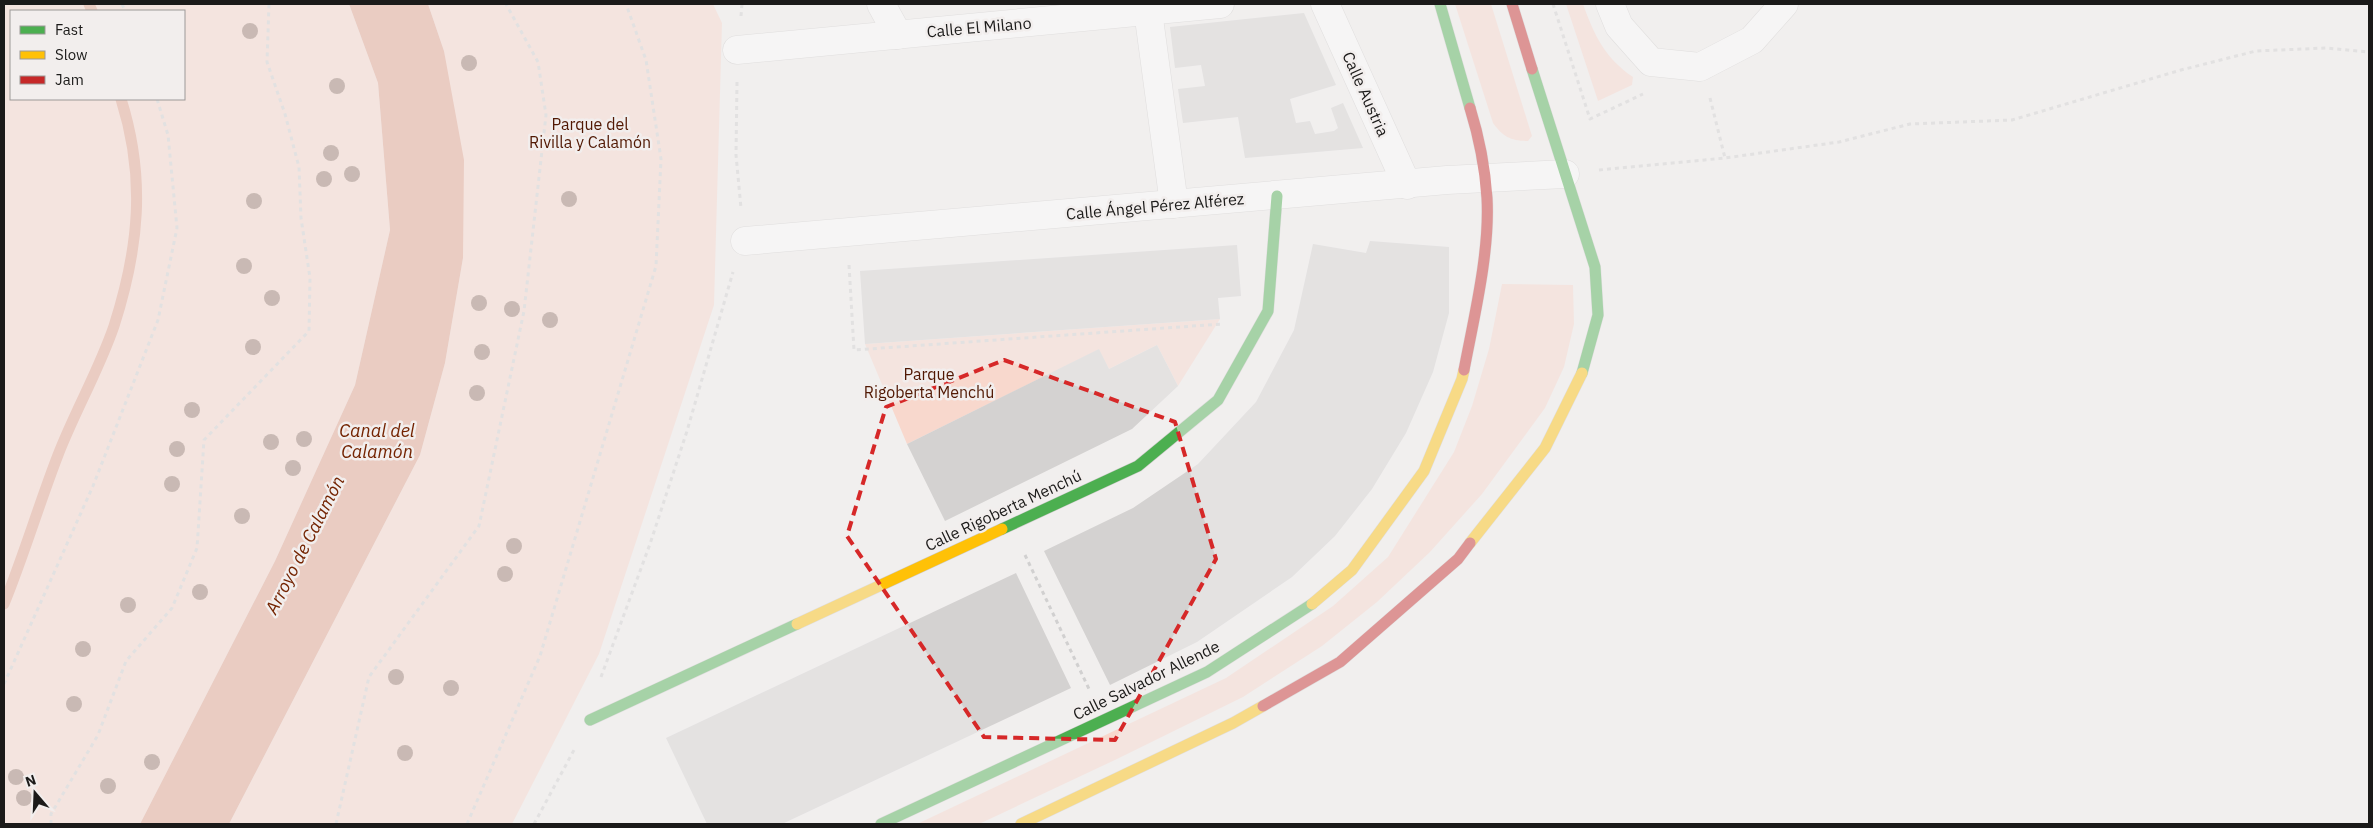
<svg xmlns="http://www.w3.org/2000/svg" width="2373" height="828" font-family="'IBM Plex Sans',sans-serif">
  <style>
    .green { fill: #f8d8cd; fill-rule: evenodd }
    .water { fill: #e2a28d }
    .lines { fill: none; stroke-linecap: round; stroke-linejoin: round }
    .stream { stroke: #e2a28d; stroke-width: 11 }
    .building { fill: #d4d2d1 }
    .street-casing { stroke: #cdcbca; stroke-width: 29 }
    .fast-casing { stroke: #cdcbca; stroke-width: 12 }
    .slow-casing { stroke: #cdcbca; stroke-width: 12 }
    .jam-casing { stroke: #cdcbca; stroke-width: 12 }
    .path { stroke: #d1d0d0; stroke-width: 3; stroke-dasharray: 4 4; stroke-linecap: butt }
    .street { stroke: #fdfdfc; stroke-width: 28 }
    .fast { stroke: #4caf50; stroke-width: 11 }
    .slow { stroke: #ffc107; stroke-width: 11 }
    .jam { stroke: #c62828; stroke-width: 11 }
    .tree { fill: #99796d }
    .marked { fill: none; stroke: #d62828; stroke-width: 4; stroke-dasharray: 10 6; stroke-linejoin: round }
    .labels { text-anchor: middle; stroke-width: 5; stroke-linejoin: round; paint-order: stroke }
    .street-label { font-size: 16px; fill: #1b1a19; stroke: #f2eeed }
    .park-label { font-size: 16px; fill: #511803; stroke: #f2eeed }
    .water-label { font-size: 18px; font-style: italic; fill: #742402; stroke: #f2eeed }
  </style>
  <rect width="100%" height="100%" fill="#f1efee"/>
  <g class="green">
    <path d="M4,4H349L378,83L390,230L355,385L275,561L140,824H4ZM11,11H184V99H11Z"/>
    <path d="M428,4H713L722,23L714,305L599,654L512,824H229L420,455L445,363L463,258L444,51Z"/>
    <path d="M1455,4H1491L1532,136L1528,141C1511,141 1503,137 1493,123Z"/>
    <path d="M1566,4H1583C1594,35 1605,58 1633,77L1632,85L1598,101Z"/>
    <path d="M1502,284L1573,285L1574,324L1564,367L1545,408L1482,494L1430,552L1377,602L1322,646L1243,697L1117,759L979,824H917L1226,678L1333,606L1388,557L1454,452L1472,406L1489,349Z"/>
    <path d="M1220,319L1178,386L1157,345L1109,369L1098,350L907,444L865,344Z"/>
  </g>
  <path class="water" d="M349,4H428L444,51L464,160L463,258L445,363L420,455L229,824H140L275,561L355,385L390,230L378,83Z"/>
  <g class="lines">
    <g class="stream">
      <path d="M89,4L92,11"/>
      <path d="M4,604C24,555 39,504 58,455C75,411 99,370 114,326C139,248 146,178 121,99"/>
    </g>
  </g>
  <g class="building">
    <path d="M1304,13L1336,85L1290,99L1296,123L1310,121L1315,134L1334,131L1338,128L1331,108L1343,103L1363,148L1245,158L1238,117L1183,123L1178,89L1205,86L1201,65L1175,68L1170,27Z"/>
    <path d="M1370,241L1449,247V313L1433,372L1406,433L1372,489L1335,536L1292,577L1197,642L1110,685L1044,551L1133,508L1198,464L1256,402L1294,330L1313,244L1366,253Z"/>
    <path d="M1237,245L1241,296L1218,298L1220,319L865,344L860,271Z"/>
    <path d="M1157,345L1178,386L1132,429L945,521L907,444L1099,349L1109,369Z"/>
    <path d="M1016,573L1071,688L782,824H707L666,738Z"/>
  </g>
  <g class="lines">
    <defs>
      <g id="street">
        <path d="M881,4L898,35"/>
        <path d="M1325,4L1407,185"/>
        <path d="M1610,4L1619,26L1651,62L1700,67L1752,40L1784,4"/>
        <path d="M1148,11L1174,204"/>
        <path d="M737,50L1220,4"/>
        <path d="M745,241L1447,180L1565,174"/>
      </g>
      <g id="fast">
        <path d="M1440,4L1470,108"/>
        <path d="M1532,69L1595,267L1598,315L1582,373"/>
        <path d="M1002,529L1138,466L1218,400L1268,311L1277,196"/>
        <path d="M590,720L797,624"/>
        <path d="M881,824L1207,672L1312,604"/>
      </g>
      <g id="slow">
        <path d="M1470,543L1545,448L1582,373"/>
        <path d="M1312,604L1352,570L1424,471L1462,379L1464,370"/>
        <path d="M797,624L1002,529"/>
        <path d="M1021,824L1233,723L1263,706"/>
      </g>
      <g id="jam">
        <path d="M1512,4L1532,69"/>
        <path d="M1464,370C1474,317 1490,252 1487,198C1485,167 1479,137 1470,108"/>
        <path d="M1263,706L1340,662L1458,559L1470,543"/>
      </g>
    </defs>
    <use href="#street" class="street-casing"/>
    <use href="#fast" class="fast-casing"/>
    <use href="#slow" class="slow-casing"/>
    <use href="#jam" class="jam-casing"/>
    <g class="path">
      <path d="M122,4L125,11"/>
      <path d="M1553,4L1590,119L1643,94"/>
      <path d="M741,16L742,4"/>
      <path d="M737,82L736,155L741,208"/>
      <path d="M1710,98L1725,158"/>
      <path d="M1599,170L1725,158L1839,142L1910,124L2012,120L2181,70L2256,51L2326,48L2369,52"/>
      <path d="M849,265L854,350L1222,324"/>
      <path d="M1025,555L1090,691"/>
      <path d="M601,677L650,544L687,431L733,272"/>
      <path d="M4,684L93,486L158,320L177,228L168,135L157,99"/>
      <path d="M51,824V814L98,735L126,661L172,608L197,548L204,440L309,331L310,278L301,218L299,167L285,114L267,62L269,4"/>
      <path d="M336,824L369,677L479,526L524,311L546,115L538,62L506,4"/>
      <path d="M467,824L540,656L656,266L661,159L646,60L626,4"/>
      <path d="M534,824L574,750"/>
    </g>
    <use href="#street" class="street"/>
    <use href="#fast" class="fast"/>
    <use href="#slow" class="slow"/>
    <use href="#jam" class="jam"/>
  </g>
  <g class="tree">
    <circle cx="250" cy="31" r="8"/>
    <circle cx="469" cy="63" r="8"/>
    <circle cx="337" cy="86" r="8"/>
    <circle cx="331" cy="153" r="8"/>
    <circle cx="352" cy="174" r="8"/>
    <circle cx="324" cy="179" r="8"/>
    <circle cx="569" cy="199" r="8"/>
    <circle cx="254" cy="201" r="8"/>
    <circle cx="244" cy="266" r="8"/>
    <circle cx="272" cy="298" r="8"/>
    <circle cx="479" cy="303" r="8"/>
    <circle cx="512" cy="309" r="8"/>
    <circle cx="550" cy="320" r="8"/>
    <circle cx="253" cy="347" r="8"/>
    <circle cx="482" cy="352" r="8"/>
    <circle cx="477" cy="393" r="8"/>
    <circle cx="192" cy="410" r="8"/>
    <circle cx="304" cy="439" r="8"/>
    <circle cx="271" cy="442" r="8"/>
    <circle cx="177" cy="449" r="8"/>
    <circle cx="293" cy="468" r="8"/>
    <circle cx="172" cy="484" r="8"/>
    <circle cx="242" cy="516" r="8"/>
    <circle cx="514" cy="546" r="8"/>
    <circle cx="505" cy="574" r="8"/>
    <circle cx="200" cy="592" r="8"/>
    <circle cx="128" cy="605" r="8"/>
    <circle cx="83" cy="649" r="8"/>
    <circle cx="396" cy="677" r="8"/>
    <circle cx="451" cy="688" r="8"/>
    <circle cx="74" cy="704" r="8"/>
    <circle cx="405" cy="753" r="8"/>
    <circle cx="152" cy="762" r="8"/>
    <circle cx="16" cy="777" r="8"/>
    <circle cx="108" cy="786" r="8"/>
    <circle cx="24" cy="798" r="8"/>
  </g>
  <path d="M0 0H2373V828H0ZM1004,360L1175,422L1216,559L1115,740L984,737L847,536L886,407Z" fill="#f1efee" fill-opacity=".55" fill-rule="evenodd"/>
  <path class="marked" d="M1004,360L1175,422L1216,559L1115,740L984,737L847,536L886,407Z"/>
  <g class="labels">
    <g class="street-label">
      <text transform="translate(979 27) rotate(-5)" y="6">Calle El Milano</text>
      <text transform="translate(1366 94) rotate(66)" y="6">Calle Austria</text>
      <text transform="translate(1155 206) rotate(-5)" y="6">Calle Ángel Pérez Alférez</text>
      <text transform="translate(1003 510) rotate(-25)" y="6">Calle Rigoberta Menchú</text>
      <text transform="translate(1146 680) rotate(-26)" y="6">Calle Salvador Allende</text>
    </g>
    <g class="park-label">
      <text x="590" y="130">Parque del<tspan x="590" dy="18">Rivilla y Calamón</tspan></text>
      <text x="929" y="380">Parque<tspan x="929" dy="18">Rigoberta Menchú</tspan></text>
    </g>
    <g class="water-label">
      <text x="377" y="437">Canal del<tspan x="377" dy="21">Calamón</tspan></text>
      <text transform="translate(305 545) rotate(-63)" y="6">Arroyo de Calamón</text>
    </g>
  </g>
  <rect width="2373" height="828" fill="none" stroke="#1b1a19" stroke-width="10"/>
  <rect x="10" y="10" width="175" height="90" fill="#f2eeed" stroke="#9c9998"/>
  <rect x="20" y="26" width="25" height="8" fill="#4caf50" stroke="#9c9998"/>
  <text x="55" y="35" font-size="15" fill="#1b1a19">Fast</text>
  <rect x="20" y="51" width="25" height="8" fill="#ffc107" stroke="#9c9998"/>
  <text x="55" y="60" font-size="15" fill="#1b1a19">Slow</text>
  <rect x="20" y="76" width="25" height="8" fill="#c62828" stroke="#9c9998"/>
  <text x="55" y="85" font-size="15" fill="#1b1a19">Jam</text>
  <g transform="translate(35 793) rotate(341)" stroke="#f2eeed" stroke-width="4" paint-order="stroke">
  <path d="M0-4L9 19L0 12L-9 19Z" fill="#1b1a19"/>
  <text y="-8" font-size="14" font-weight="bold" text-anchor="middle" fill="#1b1a19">N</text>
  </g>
</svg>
